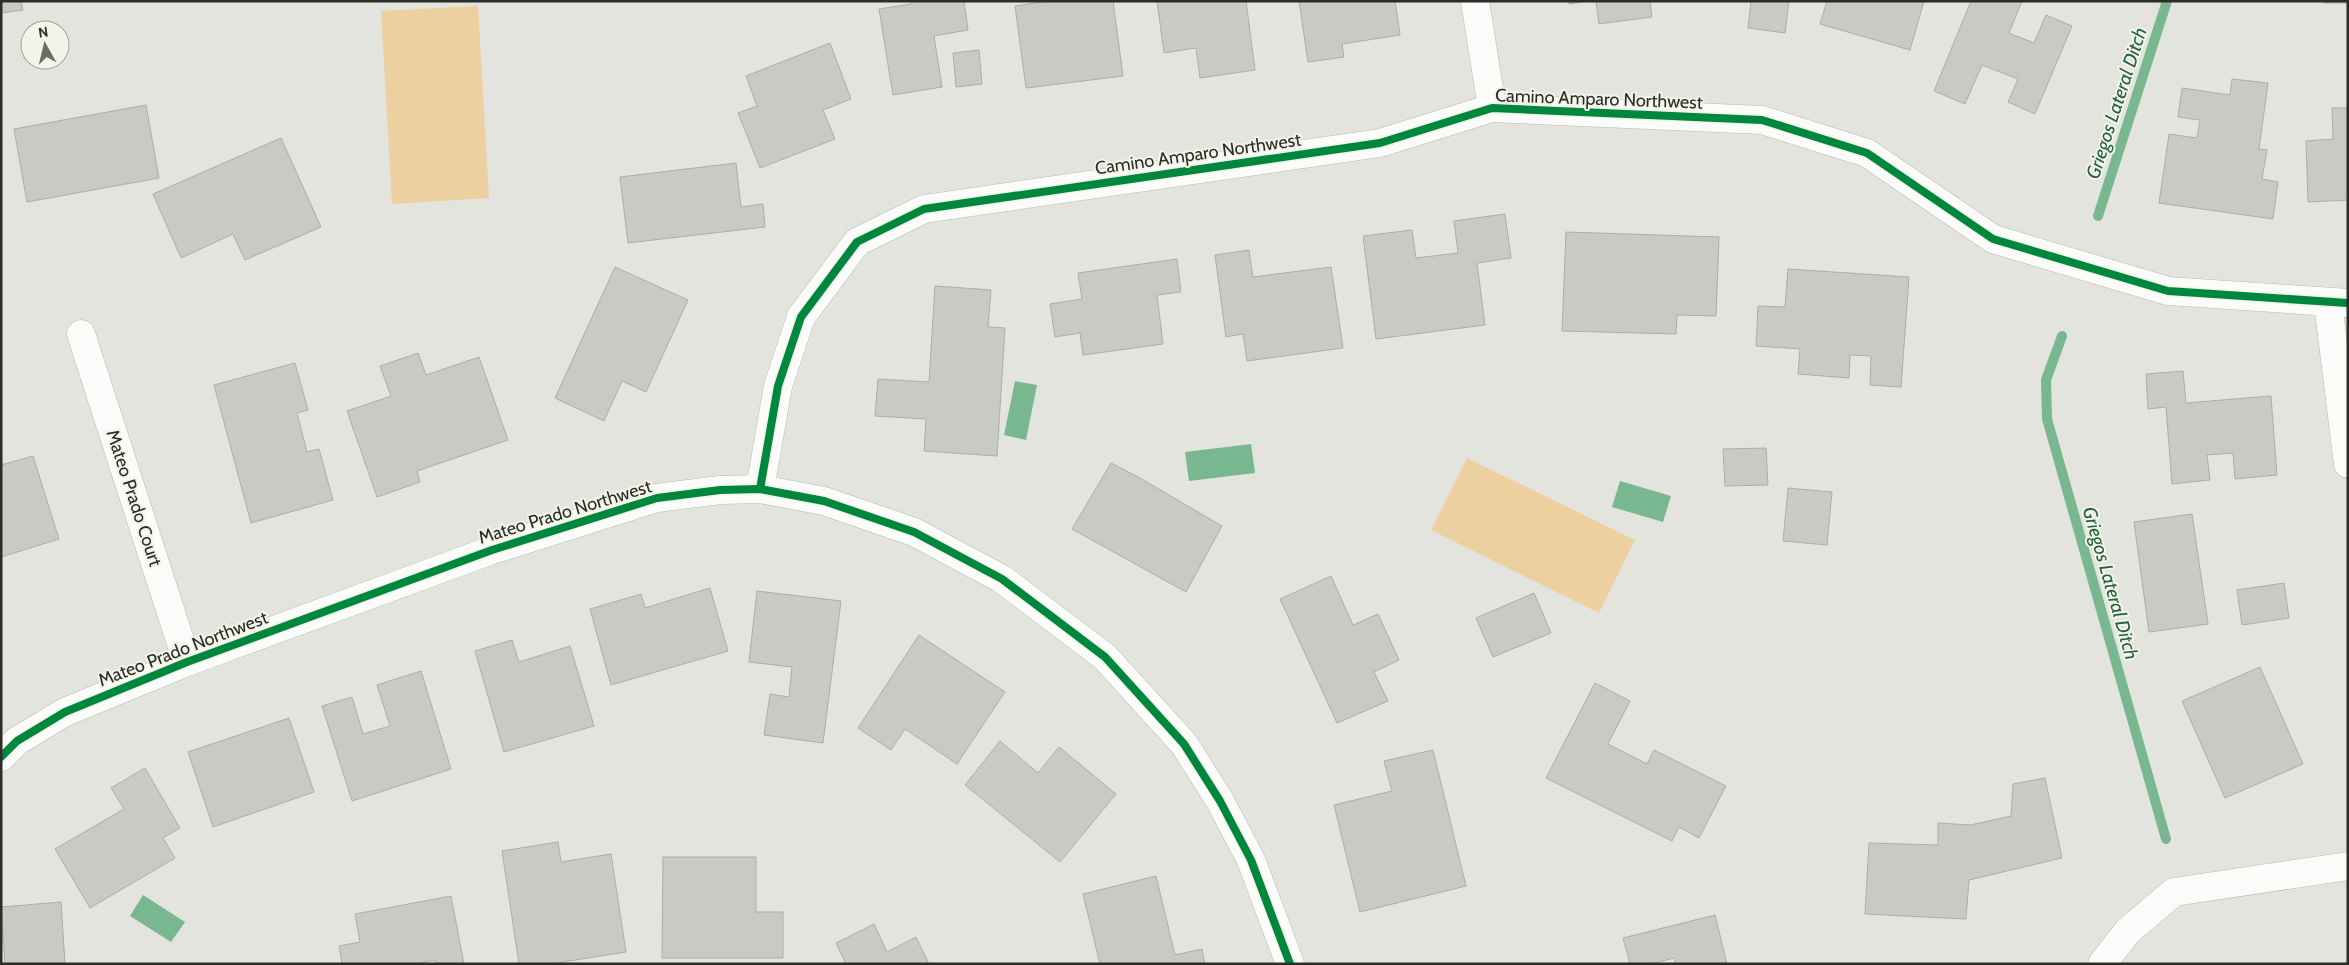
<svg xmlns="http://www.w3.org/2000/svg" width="2349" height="965" font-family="Cabin,sans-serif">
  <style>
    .green { fill: #ecd0a0 }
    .water { fill: #79b791 }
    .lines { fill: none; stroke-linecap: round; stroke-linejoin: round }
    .stream { stroke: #79b791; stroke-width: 10 }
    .building { fill: #c8cac5; stroke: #acaea9 }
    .street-casing { stroke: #b9bab4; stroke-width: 29 }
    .street { stroke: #fbfbfa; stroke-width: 28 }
    .cycleway-casing { stroke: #f2f4e7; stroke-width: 11 }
    .cycleway { stroke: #00873e; stroke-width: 8 }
    .labels { text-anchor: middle; stroke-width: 4; stroke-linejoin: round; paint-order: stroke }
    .street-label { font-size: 18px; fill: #2c2d28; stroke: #f2f4e7 }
    .water-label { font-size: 19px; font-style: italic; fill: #23623f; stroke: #f2f4e7 }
  </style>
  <rect width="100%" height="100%" fill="#e3e4dd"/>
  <g class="green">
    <path d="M478,6L489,198L392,204L381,11Z"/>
    <path d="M1467,458L1635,540L1599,613L1431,530Z"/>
  </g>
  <g class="water">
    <path d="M1015,381L1037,385L1026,440L1004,435Z"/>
    <path d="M1251,444L1255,473L1189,481L1185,452Z"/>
    <path d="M1620,481L1671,496L1663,522L1612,507Z"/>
    <path d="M143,895L185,922L171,942L130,916Z"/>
  </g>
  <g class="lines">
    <g class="stream">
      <path d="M2098,216L2167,1"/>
      <path d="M2062,336L2046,380L2047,419L2166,839"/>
    </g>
  </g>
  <g class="building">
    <path d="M1,1H21L23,10L1,13Z"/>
    <path d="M911,1H964L968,30L934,36L942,87L893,95L879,9L911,4Z"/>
    <path d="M1049,1H1113L1123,76L1026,88L1015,6Z"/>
    <path d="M1157,1H1246L1255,70L1200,78L1196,48L1164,53Z"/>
    <path d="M1299,1H1395L1400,35L1342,44L1344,57L1308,62Z"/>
    <path d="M1569,1H1588L1569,4Z"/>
    <path d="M1596,1H1650L1652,17L1599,24Z"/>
    <path d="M1751,1H1789L1785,33L1748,28Z"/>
    <path d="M1827,1H1924L1910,50L1820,24Z"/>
    <path d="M1971,1H2022L2009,33L2034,43L2046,15L2072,26L2035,114L2008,102L2018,79L1982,65L1965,104L1934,91Z"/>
    <rect x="2324" y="1" width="24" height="2"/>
    <path d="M830,43L851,99L823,110L835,139L760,168L738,113L757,106L746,76Z"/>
    <path d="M979,50L982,84L956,87L953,53Z"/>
    <path d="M2232,79L2268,83L2259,149L2267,150L2262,179L2278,182L2273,219L2159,203L2169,134L2197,138L2200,120L2178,117L2182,88L2230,95Z"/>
    <path d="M146,105L159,178L27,202L14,129Z"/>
    <path d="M2332,108H2348V200L2308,202L2306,141L2333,139Z"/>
    <path d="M281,138L321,227L245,260L233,234L181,258L153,194Z"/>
    <path d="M736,163L741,207L763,204L765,227L628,243L620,177Z"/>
    <path d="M1505,214L1511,258L1477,263L1485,325L1376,339L1363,236L1412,230L1416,258L1458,253L1454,221Z"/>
    <path d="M1566,232L1719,237L1716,316L1677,315L1676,334L1562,331Z"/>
    <path d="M1249,250L1253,277L1331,267L1343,348L1247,361L1243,334L1226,337L1215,255Z"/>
    <path d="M1177,259L1181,292L1157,295L1163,344L1083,355L1080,333L1055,337L1050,304L1082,299L1078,273Z"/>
    <path d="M615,267L688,300L646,392L622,381L604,421L555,398Z"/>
    <path d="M1788,269L1909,277L1901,387L1870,385L1871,356L1850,355L1849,378L1798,374L1800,349L1756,346L1758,306L1785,307Z"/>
    <path d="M935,286L991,290L988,327L1005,328L997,456L924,451L926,419L875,416L878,379L929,382Z"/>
    <path d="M418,353L426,375L479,357L508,440L417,471L420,482L377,497L347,411L391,396L380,366Z"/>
    <path d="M295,363L308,410L297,413L307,452L319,449L333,500L251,523L214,385Z"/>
    <path d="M2183,371L2186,403L2271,396L2277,475L2235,479L2233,453L2207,455L2210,480L2172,484L2166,407L2148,409L2146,374Z"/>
    <path d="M1766,448L1768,485L1725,486L1723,449Z"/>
    <path d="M33,456L59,539L1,557V465Z"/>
    <path d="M1111,463L1140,478L1222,526L1186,592L1072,529Z"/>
    <path d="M1788,488L1832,492L1827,545L1783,541Z"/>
    <path d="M2192,514L2208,624L2149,632L2134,522Z"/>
    <path d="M1331,576L1353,625L1378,614L1399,660L1374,672L1388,701L1337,723L1280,599Z"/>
    <path d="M2284,583L2289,618L2242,625L2237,590Z"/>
    <path d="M710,588L728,651L611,685L590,609L641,594L645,608Z"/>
    <path d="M757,591L841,601L823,743L764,735L770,694L789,697L792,667L749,662Z"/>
    <path d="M1534,593L1551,633L1493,657L1476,618Z"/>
    <path d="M919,635L1005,692L957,764L905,729L891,750L858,728Z"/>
    <path d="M512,640L519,662L570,646L594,726L504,752L475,651Z"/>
    <path d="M2260,667L2303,764L2225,798L2182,701Z"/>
    <path d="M421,671L451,769L352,801L322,706L352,697L363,734L390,726L377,685Z"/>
    <path d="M1595,683L1630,701L1608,744L1647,764L1654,750L1726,786L1699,838L1679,827L1672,841L1546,778Z"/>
    <path d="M289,718L314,792L213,827L188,752Z"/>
    <path d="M1000,741L1038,773L1059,747L1116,794L1060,862L965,785Z"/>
    <path d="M1433,750L1466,886L1360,912L1334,805L1392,791L1384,761Z"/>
    <path d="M145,768L180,828L163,838L175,858L90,908L55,849L124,809L111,788Z"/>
    <path d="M2045,778L2062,858L1969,880L1966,919L1865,914L1869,843L1938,845V823L1970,825L2011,816L2013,784Z"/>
    <path d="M558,842L561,862L611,854L626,952L550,964H519L502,851Z"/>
    <path d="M663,857H756V912H783V958H662Z"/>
    <path d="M1156,876L1175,955L1202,949L1205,964H1100L1083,894Z"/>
    <path d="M451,896L464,964H436L435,960L415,964H342L339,946L360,942L355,914Z"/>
    <path d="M61,902L65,964H5L1,907Z"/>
    <path d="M1715,915L1727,964H1676L1674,958L1651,964H1630L1623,938Z"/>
    <path d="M874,924L887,952L916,937L929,964H846L836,943Z"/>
  </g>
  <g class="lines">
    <defs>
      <g id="street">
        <path d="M1475,1L1492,108"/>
        <path d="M2328,303L2348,464"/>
        <path d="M81,334L187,662"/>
        <path d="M760,489L778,386L801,317L857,242L924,209L1380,143L1492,108L1762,120L1867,153L1993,239L2168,291L2348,303"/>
        <path d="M1,757L17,741L65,712L187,662L492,550L657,498L720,490L760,489L824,501L914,532L1002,579L1105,657L1184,744L1220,801L1251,860L1290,964"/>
        <path d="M2102,964L2128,931L2174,892L2348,866"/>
      </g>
    </defs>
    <use href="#street" class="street-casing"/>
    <use href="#street" class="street"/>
    <defs>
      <g id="cycleway">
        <path d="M760,489L778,386L801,317L857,242L924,209L1380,143L1492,108L1762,120L1867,153L1993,239L2168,291L2348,303"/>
        <path d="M1,757L17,741L65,712L187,662L492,550L657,498L720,490L760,489L824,501L914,532L1002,579L1105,657L1184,744L1220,801L1251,860L1290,964"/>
      </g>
    </defs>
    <use href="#cycleway" class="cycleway-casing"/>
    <use href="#cycleway" class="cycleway"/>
  </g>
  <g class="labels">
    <g class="street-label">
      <text transform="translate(1599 99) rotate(2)" y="6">Camino Amparo Northwest</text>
      <text transform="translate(1198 154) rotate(-8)" y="6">Camino Amparo Northwest</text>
      <text transform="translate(134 498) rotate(72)" y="6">Mateo Prado Court</text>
      <text transform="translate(565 512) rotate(-17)" y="6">Mateo Prado Northwest</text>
      <text transform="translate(183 649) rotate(-21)" y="6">Mateo Prado Northwest</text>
    </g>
    <g class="water-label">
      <text transform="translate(2116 103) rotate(-72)" y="7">Griegos Lateral Ditch</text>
      <text transform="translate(2111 583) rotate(74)" y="7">Griegos Lateral Ditch</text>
    </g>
  </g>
  <rect width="2349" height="965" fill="none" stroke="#2c2d28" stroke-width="5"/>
  <g transform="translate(45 45) rotate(352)"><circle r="24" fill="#f2f4e7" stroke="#a3a49b"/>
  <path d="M0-4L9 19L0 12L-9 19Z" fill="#6c6d67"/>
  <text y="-8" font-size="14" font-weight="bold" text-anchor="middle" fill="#2c2d28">N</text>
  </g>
</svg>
